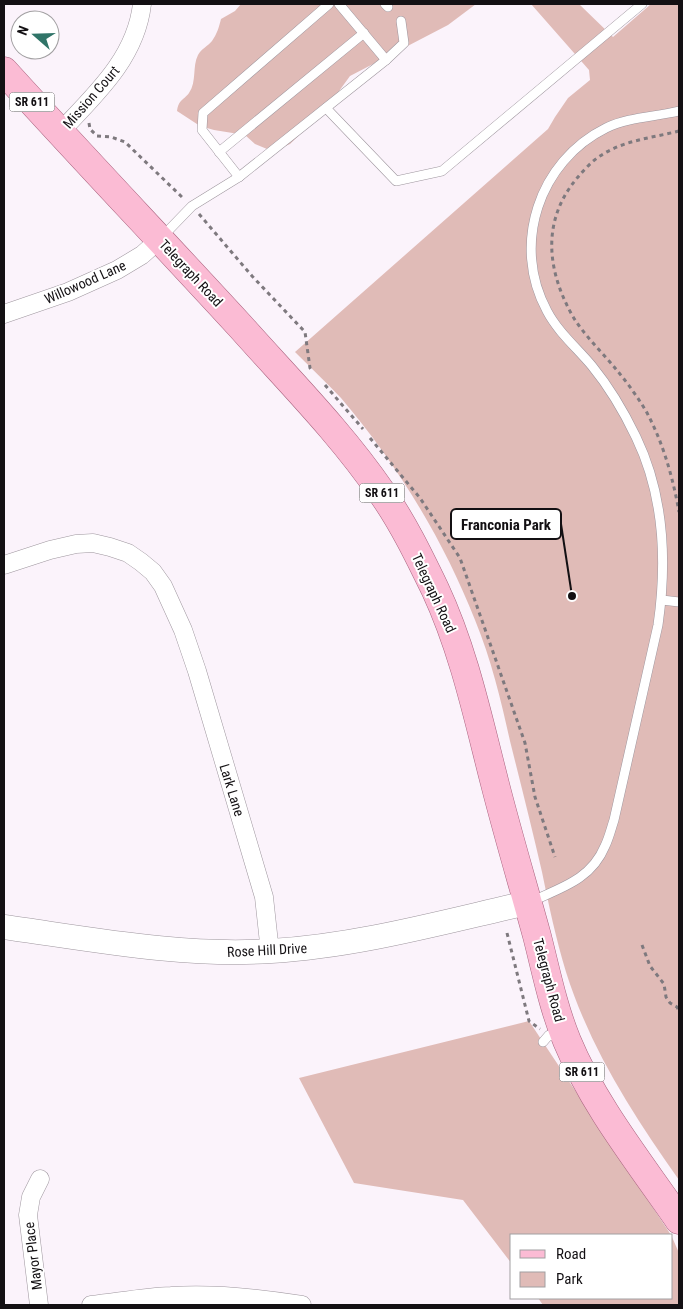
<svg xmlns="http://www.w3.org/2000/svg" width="683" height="1309" font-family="'Roboto Condensed',sans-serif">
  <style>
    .green { fill: #e0bbb7 }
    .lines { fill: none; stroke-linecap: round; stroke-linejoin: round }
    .lane-casing { stroke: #9e969e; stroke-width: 10 }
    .street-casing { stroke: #9e969e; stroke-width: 19 }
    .secondary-casing { stroke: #9e969e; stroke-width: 25 }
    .primary-casing { stroke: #a8627e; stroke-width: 29 }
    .path { stroke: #7e797e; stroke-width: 3; stroke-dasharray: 4 4; stroke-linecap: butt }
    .lane { stroke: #fff; stroke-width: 9 }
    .street { stroke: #fff; stroke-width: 18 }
    .secondary { stroke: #fff; stroke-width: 24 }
    .primary { stroke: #fbbbd4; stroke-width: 28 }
    .labels { text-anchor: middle; stroke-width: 4; stroke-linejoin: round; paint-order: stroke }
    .shield { fill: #fff; stroke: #5a585a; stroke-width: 1 }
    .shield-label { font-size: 12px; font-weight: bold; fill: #131013 }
    .street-label { font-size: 14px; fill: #131013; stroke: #fff }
    .leader { fill: none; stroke: #131013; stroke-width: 2 }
    .callout-dot { fill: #131013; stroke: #fff; stroke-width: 2 }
    .callout { fill: #fff; stroke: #131013; stroke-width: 2 }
    .callout-label { font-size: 15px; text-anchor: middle; font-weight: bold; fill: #131013 }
  </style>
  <rect width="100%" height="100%" fill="#fbf3fb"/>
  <g class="green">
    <path d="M241,4H476L448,25L350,76L326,109L290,144L283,147L267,149L255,144L245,135L214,130L200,126L177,111C179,99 183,101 189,93C197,81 192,67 198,55C201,49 208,46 212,41C217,34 219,27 221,19L235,11Z"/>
    <path d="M531,4H579L613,37L651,4H679V1180C633,1115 590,1048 566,972C556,939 549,906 542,872C532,828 521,785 510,741C501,700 491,659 475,620C443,539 397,464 341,398C326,382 310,367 295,352L548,129L555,117L568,98L590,80L589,70Z"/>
    <path d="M529,1021L671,1235H512V1264L463,1200L354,1183L299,1078Z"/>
    <path d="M672,1237L679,1253V1305H543L538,1298H672Z"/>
  </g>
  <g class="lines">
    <defs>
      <g id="lane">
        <path d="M385,4L388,7"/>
        <path d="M386,60L404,43L401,21"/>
        <path d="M326,108L396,181L442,171L642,4"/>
        <path d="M219,152L364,33"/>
        <path d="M239,177L202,130L203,113L329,4"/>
        <path d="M162,237L192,206L239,177L386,60L339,4"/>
        <path d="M662,600L679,602"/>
        <path d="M530,902C560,888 591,880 605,846C609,838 611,829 614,820L658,625C667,562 664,495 636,437C624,412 610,388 592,366C577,348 558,332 547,311C511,245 539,161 606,128C629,117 655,117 679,111"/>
        <path d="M543,1042L549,1035L562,1039"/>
      </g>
      <g id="street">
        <path d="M59,133C95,95 136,58 142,4"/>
        <path d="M4,314L68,292L117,270L142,255L160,239"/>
        <path d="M4,565L50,550L76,544L93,543L110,547L128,553L141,562L153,572L163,586L183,630L197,671L264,897L270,952"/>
        <path d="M39,1305L28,1215L31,1197L40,1179"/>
        <path d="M91,1305C118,1302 145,1297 171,1296C215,1293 259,1298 302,1305"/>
      </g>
      <path id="secondary" d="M4,927C90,939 184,957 271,951C357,946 443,922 527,903"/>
      <path id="primary" d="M4,71C82,157 162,241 241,327C289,381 341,433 382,493C403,523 419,556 435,589C464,651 478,718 495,784C508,835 523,885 537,936C546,971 553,1007 567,1041C594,1106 640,1163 679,1220"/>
    </defs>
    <use href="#lane" class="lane-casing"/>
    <use href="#street" class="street-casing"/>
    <use href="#secondary" class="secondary-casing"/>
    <use href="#primary" class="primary-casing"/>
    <g class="path">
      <path d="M89,123L90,129L97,136L111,137L125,142L184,199"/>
      <path d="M679,131C652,138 624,140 600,156C592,161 584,170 578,177C542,219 546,268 572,315C583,334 601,351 615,368C626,381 637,396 646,411C663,442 673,478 679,512"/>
      <path d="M199,214L252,276L305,332L310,368L312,371"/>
      <path d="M325,385L363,429"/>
      <path d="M370,438L420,498L460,558L525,743L535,797L555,857"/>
      <path d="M507,933L529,1021L540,1029"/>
      <path d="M642,945L650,966L664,984L666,997L670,1003L677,1007L679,1011"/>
    </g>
    <use href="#lane" class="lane"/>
    <use href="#street" class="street"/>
    <use href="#secondary" class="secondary"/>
    <use href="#primary" class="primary"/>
  </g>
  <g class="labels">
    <g class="shield">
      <rect x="9.5" y="92.5" width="45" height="19" rx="4"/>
      <rect x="359.5" y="483.5" width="45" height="19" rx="4"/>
      <rect x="559.5" y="1062.5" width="45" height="19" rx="4"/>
    </g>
    <g class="shield-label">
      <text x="32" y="106">SR 611</text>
      <text x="382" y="497">SR 611</text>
      <text x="582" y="1076">SR 611</text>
    </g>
    <g class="street-label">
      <text transform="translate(91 97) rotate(-49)" y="5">Mission Court</text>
      <text transform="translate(191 273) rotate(47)" y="5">Telegraph Road</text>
      <text transform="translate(85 282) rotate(-24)" y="5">Willowood Lane</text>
      <text transform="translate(434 593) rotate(65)" y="5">Telegraph Road</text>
      <text transform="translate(232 790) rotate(73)" y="5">Lark Lane</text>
      <text transform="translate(267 950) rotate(-3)" y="5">Rose Hill Drive</text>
      <text transform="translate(549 980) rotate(75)" y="5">Telegraph Road</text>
      <text transform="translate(33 1256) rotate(-97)" y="5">Mayor Place</text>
    </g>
  </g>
  <path class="leader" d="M572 596L561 524"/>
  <circle class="callout-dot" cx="572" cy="596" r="5"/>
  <rect class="callout" x="451" y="509" width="110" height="30" rx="5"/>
  <g class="callout-label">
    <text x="506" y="530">Franconia Park</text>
  </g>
  <rect width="683" height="1309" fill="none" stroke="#131013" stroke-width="10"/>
  <rect x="510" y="1234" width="162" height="65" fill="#ffffff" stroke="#a19fa1"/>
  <rect x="520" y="1250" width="25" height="8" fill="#fbbbd4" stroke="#a19fa1"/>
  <text x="556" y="1259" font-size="15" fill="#131013">Road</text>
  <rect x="520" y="1272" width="25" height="15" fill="#e0bbb7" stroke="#a19fa1"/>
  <text x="556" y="1284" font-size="15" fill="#131013">Park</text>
  <g transform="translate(35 35) rotate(290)"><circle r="24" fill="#ffffff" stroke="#a19fa1"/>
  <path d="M0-4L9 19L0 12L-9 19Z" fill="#307468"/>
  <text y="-8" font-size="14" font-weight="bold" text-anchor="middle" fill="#131013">N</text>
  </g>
</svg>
